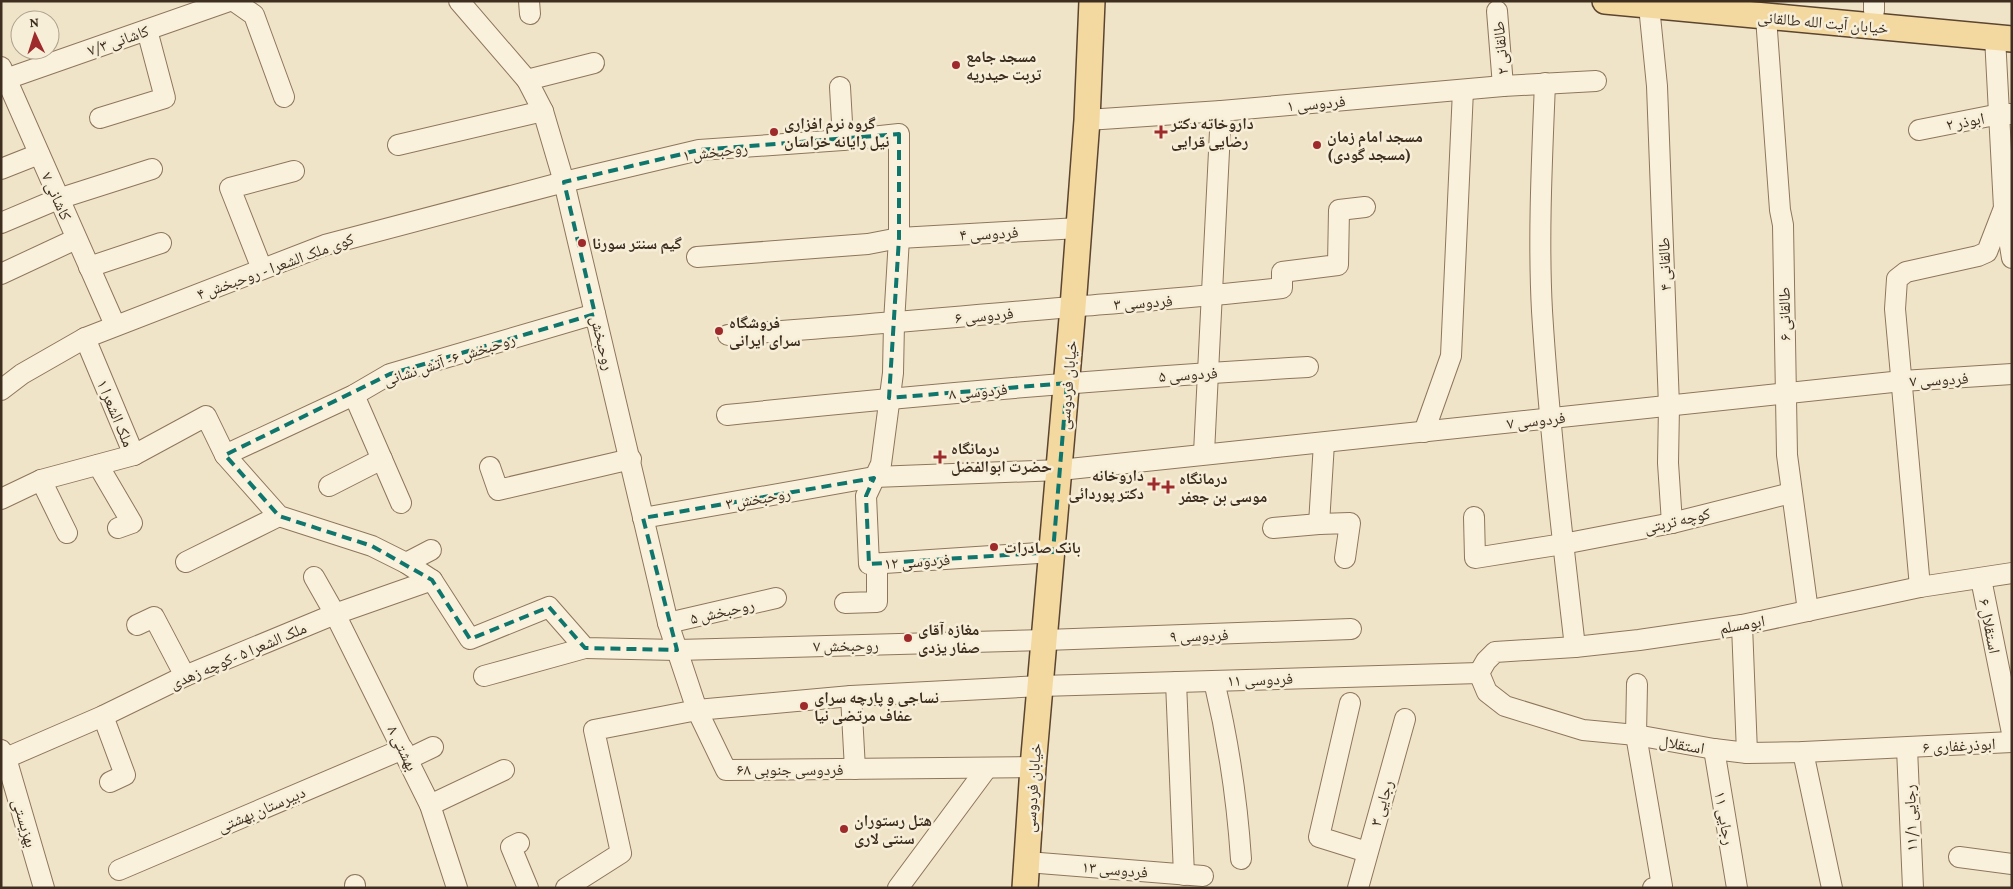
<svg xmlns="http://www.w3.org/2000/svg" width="2013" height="889" font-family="'Crimson Pro','Noto Naskh Arabic',serif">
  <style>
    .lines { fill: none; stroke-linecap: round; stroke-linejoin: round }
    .minor-casing { stroke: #8d765c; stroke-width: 22 }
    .major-casing { stroke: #5b4430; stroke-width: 28 }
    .minor { stroke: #faf1dc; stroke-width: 20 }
    .major { stroke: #f3d9a0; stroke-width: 25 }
    .marked { fill: none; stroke: #0f766e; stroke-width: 4; stroke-dasharray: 10 6; stroke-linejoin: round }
    .poi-dot { fill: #9e2a2b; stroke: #f7eed8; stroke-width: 2 }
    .labels { text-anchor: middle; stroke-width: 5; stroke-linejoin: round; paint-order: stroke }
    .street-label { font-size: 16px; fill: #3d2e20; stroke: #f7eed8 }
    .poi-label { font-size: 16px; font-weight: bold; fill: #3d2e20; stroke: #f7eed8; text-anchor: start }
  </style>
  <rect width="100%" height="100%" fill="#f0e4c8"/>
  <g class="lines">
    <defs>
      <g id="minor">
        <path d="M234,1L254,15L284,97"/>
        <path d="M459,1L527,80L543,111L564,182L668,623L697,710L726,770L1033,767"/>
        <path d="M529,1L530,14"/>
        <path d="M1874,1V11"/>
        <path d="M1649,6L1657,86L1669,406L1668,463L1672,523"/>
        <path d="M1497,11L1503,86"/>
        <path d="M1766,17L1780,210L1783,225L1787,455L1808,611"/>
        <path d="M1995,37L2004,208L2012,258"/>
        <path d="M1,67L115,325"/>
        <path d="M6,79L229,1"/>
        <path d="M527,80L594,63"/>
        <path d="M1545,83C1542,159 1538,236 1542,311C1549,423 1562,535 1575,647"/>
        <path d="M840,87L843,140"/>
        <path d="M100,118L165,98L147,30"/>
        <path d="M1087,120L1221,111L1503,86L1596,81"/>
        <path d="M1919,130L2000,114H2012"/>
        <path d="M398,145L543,111"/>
        <path d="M1,169L39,154"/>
        <path d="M1,223L58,199L152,169"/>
        <path d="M697,257L868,244L899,238L1079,228"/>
        <path d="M89,267L161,243"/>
        <path d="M262,269L230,188L294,171"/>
        <path d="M1,274L76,239"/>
        <path d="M728,335C843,327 957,317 1071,307C1142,301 1212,296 1282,288V272L1338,265L1339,210L1365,207"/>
        <path d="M85,338L134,455L206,416L225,455L279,516L372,546L406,563L432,580L470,639L549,607L585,648L677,650L1046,640L1351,629"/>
        <path d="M1,390L22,374L85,338L325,245L564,182L699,150L843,140L899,134V238L894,323L893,373L881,464L866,496L869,564L1053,552"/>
        <path d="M354,395L401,503"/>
        <path d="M727,415C920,395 1114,378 1308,367"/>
        <path d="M1424,432L1451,356L1463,90"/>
        <path d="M1204,453L1221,111"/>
        <path d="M225,455L354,395L390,374L595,314"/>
        <path d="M98,465L132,523L118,528"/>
        <path d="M490,467L498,490L631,459"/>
        <path d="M41,480L67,533"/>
        <path d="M329,486L382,459"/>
        <path d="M1,499L41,480L134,455"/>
        <path d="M1474,517L1475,558L1563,544L1672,523L1791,493"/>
        <path d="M643,518L874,477L1060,470L1902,381L2012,374"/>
        <path d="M1319,524L1324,443"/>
        <path d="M1273,528L1319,524L1350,523L1345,558"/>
        <path d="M186,562L279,516"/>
        <path d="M406,563L431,550"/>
        <path d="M1981,579L2012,733"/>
        <path d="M432,580L335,614L430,805L457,888"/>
        <path d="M1920,587L1895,309L1897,279L1906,272L1978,256L1987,252L2004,208"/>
        <path d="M845,603L877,602V564"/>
        <path d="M668,623L776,598"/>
        <path d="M137,625L154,617L185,676"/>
        <path d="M1742,625L1747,753"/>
        <path d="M1479,673L1487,692L1505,706L1583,730L1636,735L1714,749L1747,753L1803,752L2012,742"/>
        <path d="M1479,673L1486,661L1495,652L1575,647L1639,640L1742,625L1920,587L2012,573"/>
        <path d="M484,676L585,648"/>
        <path d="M1214,681C1228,739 1237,799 1241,859"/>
        <path d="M1176,682L1184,875"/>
        <path d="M1637,684L1636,735L1662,886L1653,888"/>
        <path d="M851,696L855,769"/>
        <path d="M1350,703L1319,837L1367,852"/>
        <path d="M103,716L125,775L110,782"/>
        <path d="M1907,748L1913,888"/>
        <path d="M1714,749L1737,888"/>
        <path d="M1,750L6,758L44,888"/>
        <path d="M1803,752L1832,888"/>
        <path d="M6,758L103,716L185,676L335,614L314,577"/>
        <path d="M408,759L433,747"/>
        <path d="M430,805L504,770"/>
        <path d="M519,843L511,847L528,888"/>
        <path d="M1959,857L2012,864"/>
        <path d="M1027,862L1203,876"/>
        <path d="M119,870L403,749"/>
        <path d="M355,885V888"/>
        <path d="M566,888L621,853L594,730L697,710L851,696L1041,686L1479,673"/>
        <path d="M898,888L987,768"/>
        <path d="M1358,888L1405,719"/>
      </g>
      <g id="major">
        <path d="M1605,1L2012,39"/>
        <path d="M1025,888L1033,767L1073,307L1087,120L1092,1"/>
      </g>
    </defs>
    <use href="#minor" class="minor-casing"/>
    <use href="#major" class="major-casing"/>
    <use href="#minor" class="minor"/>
    <use href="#major" class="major"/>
  </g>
  <path class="marked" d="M899,134V238L889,398L1067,383L1053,552L869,564L866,496L874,478L643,518L677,650L585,648L549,607L470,639L432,580L372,546L279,516L225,455L390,374L595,314L564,182L699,150Z"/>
  <g class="poi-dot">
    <circle cx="956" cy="65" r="5"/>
    <circle cx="774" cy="132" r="5"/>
    <path d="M1158.5 124.5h5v5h5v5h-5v5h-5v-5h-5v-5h5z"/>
    <circle cx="1317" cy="145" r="5"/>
    <circle cx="582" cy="243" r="5"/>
    <circle cx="719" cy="331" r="5"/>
    <path d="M937.5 449.5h5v5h5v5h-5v5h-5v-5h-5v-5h5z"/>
    <path d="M1151.5 476.5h5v5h5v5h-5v5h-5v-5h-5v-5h5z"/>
    <path d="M1165.5 479.5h5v5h5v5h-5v5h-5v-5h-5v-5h5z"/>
    <circle cx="994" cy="547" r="5"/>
    <circle cx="908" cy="638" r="5"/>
    <circle cx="804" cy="706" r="5"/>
    <circle cx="844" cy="829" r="5"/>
  </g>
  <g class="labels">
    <g class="street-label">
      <text transform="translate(1823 22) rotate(5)" y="6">خیابان آیت الله طالقانی</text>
      <text transform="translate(118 40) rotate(-19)" y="6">کاشانی ۷/۳</text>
      <text transform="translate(1500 48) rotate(-95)" y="6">طالقانی ۲</text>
      <text transform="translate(1316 103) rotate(-5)" y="6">فردوسی ۱</text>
      <text transform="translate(1965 121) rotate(-11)" y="6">ابوذر ۲</text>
      <text transform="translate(715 151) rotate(-7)" y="6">روحبخش ۱</text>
      <text transform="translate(57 196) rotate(66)" y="6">کاشانی ۷</text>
      <text transform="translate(989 233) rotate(-3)" y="6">فردوسی ۴</text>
      <text transform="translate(1664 264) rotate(-92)" y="6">طالقانی ۴</text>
      <text transform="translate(275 266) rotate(-20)" y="6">کوی ملک الشعرا - روحبخش ۴</text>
      <text transform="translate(1143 302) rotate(-4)" y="6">فردوسی ۳</text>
      <text transform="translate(1784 314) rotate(-91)" y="6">طالقانی ۶</text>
      <text transform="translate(984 315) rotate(-5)" y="6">فردوسی ۶</text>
      <text transform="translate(603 343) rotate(76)" y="6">روحبخش</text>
      <text transform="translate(449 359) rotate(-18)" y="6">روحبخش ۶- آتش نشانی</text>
      <text transform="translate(1188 374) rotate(-4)" y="6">فردوسی ۵</text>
      <text transform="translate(1939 379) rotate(-3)" y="6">فردوسی ۷</text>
      <text transform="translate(1067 385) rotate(-85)" y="6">خیابان فردوسی</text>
      <text transform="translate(978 391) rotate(-5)" y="6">فردوسی ۸</text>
      <text transform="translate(116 413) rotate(67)" y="6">ملک الشعرا ۱</text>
      <text transform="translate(1536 420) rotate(-6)" y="6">فردوسی ۷</text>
      <text transform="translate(758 498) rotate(-10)" y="6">روحبخش ۳</text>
      <text transform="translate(1677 520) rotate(-13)" y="6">کوچه تربتی</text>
      <text transform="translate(917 561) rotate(-4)" y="6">فردوسی ۱۲</text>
      <text transform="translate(722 611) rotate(-13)" y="6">روحبخش ۵</text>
      <text transform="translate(1742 624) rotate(-10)" y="6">ابومسلم</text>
      <text transform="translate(1990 626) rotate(79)" y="6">استقلال ۶</text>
      <text transform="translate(1199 635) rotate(-2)" y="6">فردوسی ۹</text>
      <text transform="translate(846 645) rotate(-1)" y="6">روحبخش ۷</text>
      <text transform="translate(238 655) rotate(-23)" y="6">ملک الشعرا ۵ -کوچه زهدی</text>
      <text transform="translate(1260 679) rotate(-2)" y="6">فردوسی ۱۱</text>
      <text transform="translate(1682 744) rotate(10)" y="6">استقلال</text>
      <text transform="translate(1959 745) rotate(-3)" y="6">ابوذرغفاری ۶</text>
      <text transform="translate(403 748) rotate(64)" y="6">بهشتی ۸</text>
      <text x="790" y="775">فردوسی جنوبی ۶۸</text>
      <text transform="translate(1032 788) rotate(-86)" y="6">خیابان فردوسی</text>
      <text transform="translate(1381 803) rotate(-74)" y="6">رجایی ۳</text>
      <text transform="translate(261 809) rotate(-23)" y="6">دبیرستان بهشتی</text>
      <text transform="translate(1725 818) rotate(80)" y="6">رجایی ۱۱</text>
      <text transform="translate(1910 818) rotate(-92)" y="6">رجایی ۱۱/۱</text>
      <text transform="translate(25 823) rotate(74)" y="6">بهزیستی</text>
      <text transform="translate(1115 869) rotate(5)" y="6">فردوسی ۱۳</text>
    </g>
    <g class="poi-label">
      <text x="966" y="62">مسجد جامع<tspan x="966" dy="18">تربت حیدریه</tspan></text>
      <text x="784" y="129">گروه نرم افزاری<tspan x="784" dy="18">نیل رایانه خراسان</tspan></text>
      <text x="1171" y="129">داروخاته دکتر<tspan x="1171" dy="18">رضایی قرایی</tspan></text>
      <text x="1327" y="142">مسجد امام زمان<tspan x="1327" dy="18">(مسجد گودی)</tspan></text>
      <text x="592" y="249">گیم سنتر سورنا</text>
      <text x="729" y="328">فروشگاه<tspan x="729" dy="18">سرای ایرانی</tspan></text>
      <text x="951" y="454">درمانگاه<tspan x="951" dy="18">حضرت ابوالفضل</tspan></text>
      <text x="1144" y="481" text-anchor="end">داروخانه<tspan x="1144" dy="18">دکتر پوردائی</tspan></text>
      <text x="1179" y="484">درمانگاه<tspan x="1179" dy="18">موسی بن جعفر</tspan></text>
      <text x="1004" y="553">بانک صادرات</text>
      <text x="918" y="635">مغازه آقای<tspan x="918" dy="18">صفار یزدی</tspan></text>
      <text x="814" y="703">نساجی و پارچه سرای<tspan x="814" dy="18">عفاف مرتضی نیا</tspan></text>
      <text x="854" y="826">هتل رستوران<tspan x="854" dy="18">سنتی لاری</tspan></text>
    </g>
  </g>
  <rect width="2013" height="889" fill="none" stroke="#3d2e20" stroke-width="5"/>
  <g transform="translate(35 35) rotate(356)"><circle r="24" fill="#f7eed8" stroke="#ada18e"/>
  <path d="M0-4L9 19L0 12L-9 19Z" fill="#9e2a2b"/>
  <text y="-8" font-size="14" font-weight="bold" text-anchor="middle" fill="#3d2e20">N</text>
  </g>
</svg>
